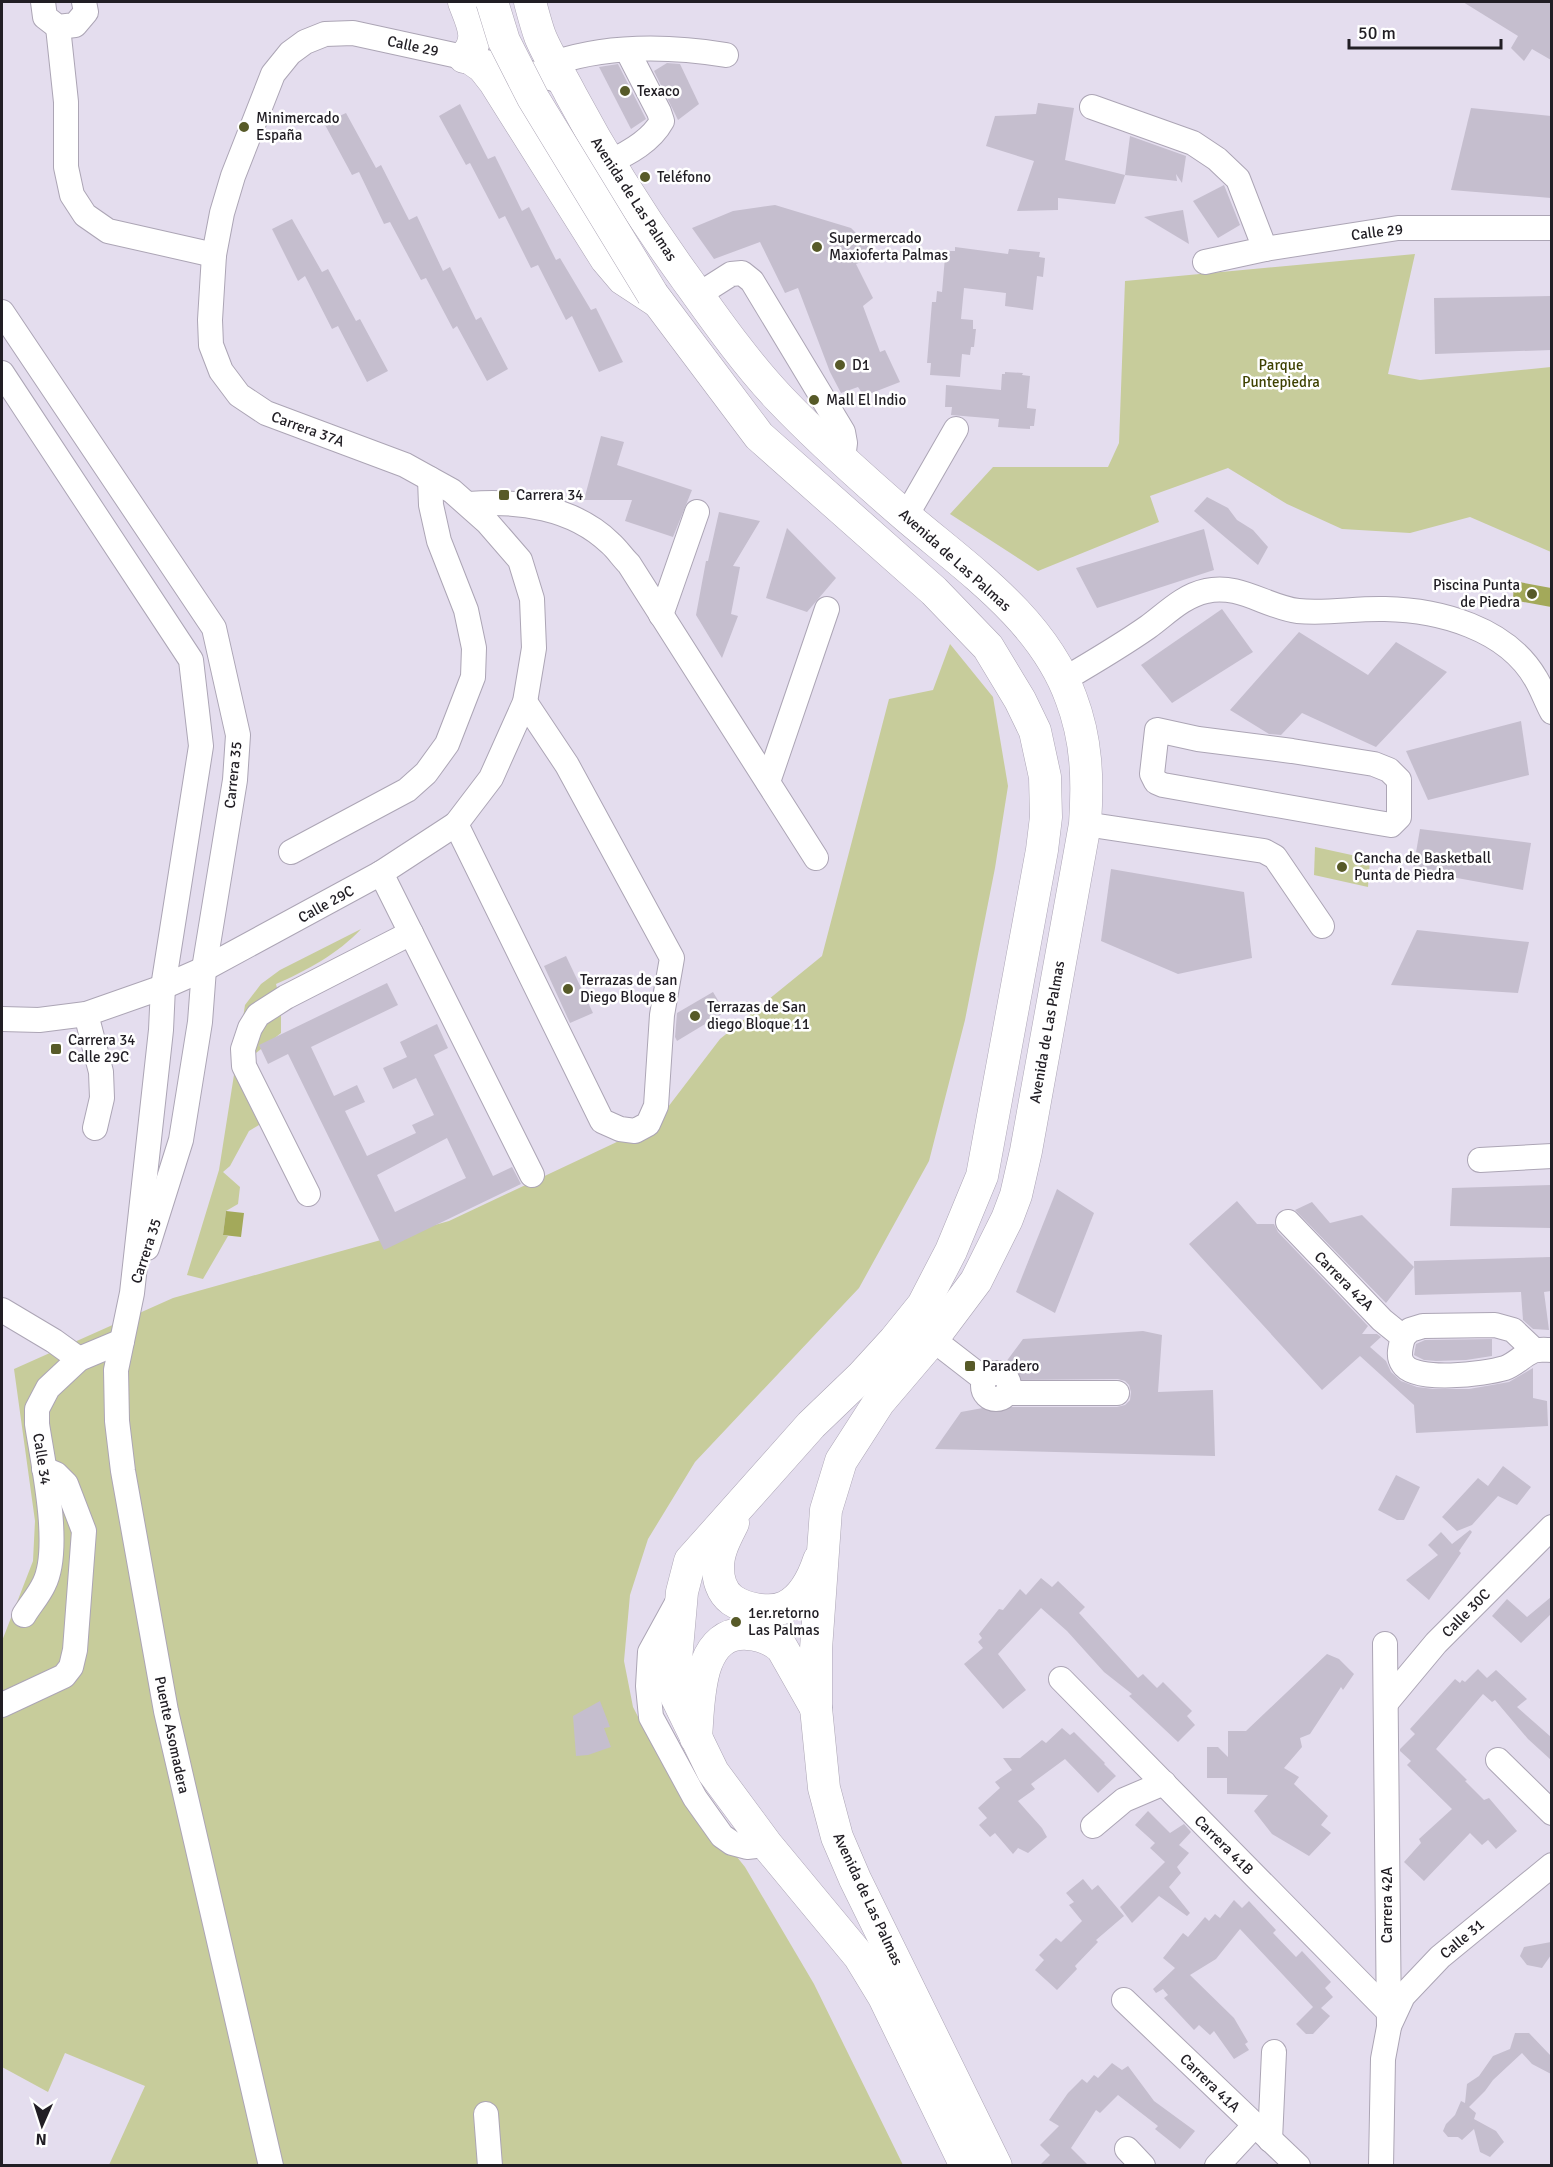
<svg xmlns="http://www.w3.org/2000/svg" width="1553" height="2167" font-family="Signika,sans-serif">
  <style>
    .green { fill: #c7cc9b }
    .water { fill: #a3a95a }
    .building { fill: #c5bece; fill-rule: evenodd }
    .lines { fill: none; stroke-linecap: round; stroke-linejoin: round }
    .minor-casing { stroke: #aca5b5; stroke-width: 26 }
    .major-casing { stroke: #aca5b5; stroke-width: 33 }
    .minor { stroke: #fff; stroke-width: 24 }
    .major { stroke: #fff; stroke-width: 32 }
    .major-bridge-casing { stroke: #aca5b5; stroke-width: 33; stroke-linecap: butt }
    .major-bridge { stroke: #fff; stroke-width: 32 }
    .poi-dot { fill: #575a28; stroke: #fff; stroke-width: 2 }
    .labels { text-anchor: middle; stroke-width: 5; stroke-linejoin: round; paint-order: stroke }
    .street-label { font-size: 15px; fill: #211e24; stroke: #fff }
    .poi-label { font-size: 15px; fill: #211e24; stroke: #fff; text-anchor: start }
    .park-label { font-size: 15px; fill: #3e4100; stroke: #fff }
  </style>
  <rect width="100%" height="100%" fill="#e4ddee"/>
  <g class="green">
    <path d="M1415,254L1388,374L1420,380L1551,367V552L1470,517L1410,533L1342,529L1287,504L1228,468L1150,496L1159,522L1038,571L950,514L993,467H1108L1119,443L1125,281Z"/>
    <path d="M950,644L993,697L1008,786L995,868L965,1020L929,1161L859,1288L695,1462L648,1539L630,1595L624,1661L633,1707L651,1742L697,1807L745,1867L814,1984L903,2165H109L145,2086L65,2053L48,2092L2,2067V1641L33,1561L35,1521L14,1369L173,1298L449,1221L655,1124L720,1039L822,956L889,699L933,690Z"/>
    <path d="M1315,847L1370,859L1368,887L1314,875Z"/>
    <path d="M361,929C339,953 306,971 276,984L281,1005V1033L256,1053L249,1076L269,1119L249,1131L230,1166L223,1172L240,1187L238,1204L226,1211L223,1235L228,1236L203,1279L187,1275L219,1170L245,1005L261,984L280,970Z"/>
  </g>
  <g class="water">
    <path d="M1514,581L1551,588V607L1513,600Z"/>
    <path d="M226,1211L244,1213L241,1237L223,1235Z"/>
  </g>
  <g class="building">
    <path d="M1463,2H1551V60L1532,49L1524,61L1511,48L1518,36Z"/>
    <path d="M667,63L680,64L699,104L678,120L654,71Z"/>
    <path d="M618,64L646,119L631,129L599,67Z"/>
    <path d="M1038,103L1074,108L1065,160L1125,175L1115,204L1058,198V210L1017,211L1034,161L986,146L995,116L1036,114Z"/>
    <path d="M460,104L488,159L495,156L522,211L529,207L556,260L560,258L591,310L596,308L623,362L599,372L572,316L566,320L538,265L531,268L505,216L499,219L470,163L466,165L439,116Z"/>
    <path d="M1471,108L1551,116V198L1451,190Z"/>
    <path d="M346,113L376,168L381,165L409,220L417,216L443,271L450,267L476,320L481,317L508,369L487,381L457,326L453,329L426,278L421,280L390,222L384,224L359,172L352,175L324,123Z"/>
    <path d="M1130,136L1186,156L1182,183L1176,174L1177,181L1125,175Z"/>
    <path d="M1224,185L1240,225L1218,238L1193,201Z"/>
    <path d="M775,205L851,228L878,255L856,264L873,298L863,306L880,352L885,350L900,382L864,396L858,387L841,393L830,372L798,288L785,293L760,242L714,259L692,228L733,211Z"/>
    <path d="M1183,210L1189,244L1144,217L1171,212Z"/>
    <path d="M292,219L322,272L328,269L356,321L360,319L388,371L367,382L338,326L332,329L305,276L298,281L272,229Z"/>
    <path d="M955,247L1008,254L1009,249L1040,252L1039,257L1045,258L1043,277L1037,276L1033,310L1005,306L1006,293L964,288L961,319L973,320V329H976L974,347H971L970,355L962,354L960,377L930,375L931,363H927L932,302H936L937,291L942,292L945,257H948L949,251H955Z"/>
    <path d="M1551,296V350L1435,354L1434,298Z"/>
    <path d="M1005,372L1023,373L1022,375L1030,376L1027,408L1036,409L1034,426H1030V429L998,427L999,419L951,415L952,407H945L946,385L1001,390L1002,374H1005Z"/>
    <path d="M601,436L624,442L617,465L692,490L673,537L625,521L632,500H584Z"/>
    <path d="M1207,497L1228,508L1237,520L1253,530L1268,547L1258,565L1194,511Z"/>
    <path d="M719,512L760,521L733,566L740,567L731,614L738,616L722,658L696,615L706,561H708Z"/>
    <path d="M787,528L836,578L807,612L766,598Z"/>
    <path d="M1204,529L1214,570L1097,608L1076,568Z"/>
    <path d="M1222,609L1253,652L1172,703L1141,665Z"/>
    <path d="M1299,632L1368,675L1396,642L1447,672L1376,747L1302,713L1281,735L1269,734L1230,710Z"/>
    <path d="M1521,721L1529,775L1428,800L1406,751Z"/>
    <path d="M1420,829L1531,843L1523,890L1413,870Z"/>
    <path d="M1111,869L1244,892L1252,958L1178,974L1101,941Z"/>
    <path d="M1417,930L1529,942L1518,993L1391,985Z"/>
    <path d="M566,956L593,1013L570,1023L544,966Z"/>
    <path d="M387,983L398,1005L311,1047L334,1096L357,1085L365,1102L345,1111L367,1156L416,1133L412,1125L434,1115L416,1078L393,1089L383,1068L407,1057L400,1042L437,1024L448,1048L434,1055L493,1176L512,1167L521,1184L384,1250L288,1054L268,1064L259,1045ZM447,1138L466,1178L395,1212L377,1175Z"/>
    <path d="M713,992L725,1012L677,1041L675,1037L677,1013Z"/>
    <path d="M1551,1185V1228L1450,1226L1452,1188Z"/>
    <path d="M1057,1189L1094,1213L1055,1313L1016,1292Z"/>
    <path d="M1237,1201L1257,1224H1274L1278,1232L1368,1326L1362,1334H1377L1381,1337L1370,1347L1386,1361L1391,1372L1401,1381L1417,1387L1434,1389H1469L1509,1382L1533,1368V1398L1547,1401L1548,1426L1416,1433L1414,1405L1360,1356L1322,1390L1189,1244Z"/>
    <path d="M1312,1202L1330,1223L1362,1215L1414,1267L1386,1303L1295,1210Z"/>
    <path d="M1551,1257V1291L1544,1292L1549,1330L1533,1329L1523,1320L1521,1292L1415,1295L1414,1261Z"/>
    <path d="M1143,1331L1162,1335L1158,1392L1213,1390L1215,1456L935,1449L961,1412L999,1405L1007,1407H1117L1125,1405L1130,1400L1131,1392L1129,1385L1125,1381L1118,1379L1002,1380L997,1374L1023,1339Z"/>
    <path d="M1492,1339V1356L1466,1360L1436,1361L1424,1360L1414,1355L1416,1344L1425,1340Z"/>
    <path d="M1503,1466L1531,1487L1517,1505L1498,1496L1472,1525L1457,1531L1442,1517L1478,1478L1488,1486Z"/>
    <path d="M1396,1475L1420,1487L1404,1520H1397L1378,1510Z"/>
    <path d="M1470,1530L1472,1532L1459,1551L1461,1553L1429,1600L1406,1580L1438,1555L1428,1545L1441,1532L1452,1544Z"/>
    <path d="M1041,1578L1052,1587L1058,1581L1085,1607L1079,1613L1138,1678L1143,1674L1157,1688L1163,1682L1192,1711L1187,1716L1195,1725L1178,1742L1129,1696L1132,1694L1104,1672L1067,1631L1041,1608L998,1654L1026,1690L1003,1709L964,1664L983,1648L978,1642L982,1638L979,1634L999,1609L1003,1610L1020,1589L1026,1595Z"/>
    <path d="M1551,1597V1614L1521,1643L1492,1616L1507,1599L1527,1617Z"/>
    <path d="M1327,1654L1339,1659L1354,1674L1343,1690L1341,1687L1310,1734L1300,1738L1302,1747L1284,1768L1299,1777L1294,1784L1328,1816L1321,1825L1331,1833L1309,1856L1272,1834L1254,1811L1268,1795L1227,1794V1778H1207V1747H1218L1228,1757V1731H1246Z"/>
    <path d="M1478,1669L1487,1678L1496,1670L1527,1699L1517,1707L1551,1737V1760L1528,1739L1495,1700L1492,1702L1483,1694L1436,1749L1467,1780L1465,1781L1484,1800L1489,1798L1517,1831L1496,1849L1488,1840L1482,1845L1470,1833L1424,1881L1404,1862L1421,1843L1419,1839L1452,1809L1407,1765L1411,1761L1400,1751V1749L1415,1734L1410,1729L1455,1679L1460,1683L1462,1680L1465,1682Z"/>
    <path d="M600,1701L610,1727L604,1728L611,1747L588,1755L576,1756L573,1716Z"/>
    <path d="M1062,1728L1070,1735L1074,1732L1105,1763L1104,1764L1116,1776L1098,1793L1065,1759L1031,1784L1035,1789L1018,1801L1042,1828L1047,1837L1028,1853L1018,1848L1013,1854L995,1833L990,1837L979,1825L987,1818L978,1808L1000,1788L995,1782L1012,1770L1003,1758H1020L1042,1740L1046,1743Z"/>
    <path d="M1148,1811L1170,1833L1184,1824L1191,1832L1179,1845L1189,1853L1177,1867L1181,1873L1169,1887L1190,1913L1187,1916L1159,1896L1132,1923L1120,1907L1165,1862L1150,1848L1155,1843L1135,1825Z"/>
    <path d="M1083,1879L1092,1890L1098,1885L1124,1916L1096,1940L1098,1942L1075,1966L1077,1969L1057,1990L1035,1970L1044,1960L1039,1955L1056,1938L1061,1942L1082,1921L1069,1905L1074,1902L1066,1893Z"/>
    <path d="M1234,1900L1242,1908L1249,1901L1276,1930L1273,1933L1296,1957L1302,1951L1331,1982L1325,1988L1333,1997L1321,2008L1330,2016L1313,2034H1306L1296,2024L1313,2007L1240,1929L1216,1959L1190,1975L1234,2018L1248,2042L1245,2044L1249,2050L1234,2059L1214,2031L1210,2035L1199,2025L1194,2030L1164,1998L1168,1995L1163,1989L1156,1993L1153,1989L1175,1968L1163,1958L1183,1933L1188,1937L1205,1917L1209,1921L1215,1914L1220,1918Z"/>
    <path d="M1551,1942V1955L1542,1968L1527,1965L1520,1956L1524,1947Z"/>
    <path d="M1515,2033H1529L1551,2056V2074L1532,2064L1522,2053L1493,2080L1485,2091L1469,2107L1476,2113L1474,2119L1496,2131L1504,2142L1490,2157L1480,2152L1474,2129L1462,2140L1458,2137H1448L1443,2131L1446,2124L1455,2115L1461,2101L1465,2103L1467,2084L1479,2076L1493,2056L1510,2049Z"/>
    <path d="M1112,2063L1122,2070L1128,2066L1154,2101L1195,2131L1180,2149L1155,2129L1158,2126L1118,2095L1100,2113L1096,2110L1071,2148L1089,2166H1039L1050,2155L1040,2145L1059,2126L1049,2120L1068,2093L1082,2079L1087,2083L1094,2075L1098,2078Z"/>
  </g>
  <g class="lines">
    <defs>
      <g id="minor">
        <path d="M43,2L45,17L58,27L75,25L86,12L84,2"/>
        <path d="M58,27L66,102V167L72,195L85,215L108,231L214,255"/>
        <path d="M554,63C608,45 670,46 726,55"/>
        <path d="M1092,107L1193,143L1217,159L1238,179L1265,249"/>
        <path d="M609,162C629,153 651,141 662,121L659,112L627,50"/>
        <path d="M1205,262L1265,249L1398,228H1552"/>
        <path d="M698,295L731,274L742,273L752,281L843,432L845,443L843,459"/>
        <path d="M2,312L214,628L238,735L235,780L204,969L200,1022L181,1140L147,1248"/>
        <path d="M2,373L191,660L201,746L163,987L161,1030L132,1293L116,1370L117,1421L123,1471L166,1711L271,2166"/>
        <path d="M469,504C518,500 573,507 610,543C617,549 622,557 629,564L816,858"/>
        <path d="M906,516L956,429"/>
        <path d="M661,615L697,512"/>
        <path d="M1063,680C1092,663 1121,646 1148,627C1167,613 1183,596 1206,591C1239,583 1266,607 1298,611C1327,614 1356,608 1385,609C1439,610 1507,628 1536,679C1542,689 1546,701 1552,712"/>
        <path d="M1157,730L1198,739L1292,751L1374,764L1389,770L1399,780V817L1391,825L1373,822L1163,785L1156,782L1152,774Z"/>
        <path d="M768,782L827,609"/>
        <path d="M456,824L602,1121L620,1129L635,1131L648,1124L656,1106L662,1015L672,958L567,765L525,702"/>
        <path d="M1085,824L1264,851L1275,857L1322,926"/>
        <path d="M291,852L407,790L426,773L447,744L473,677L474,648L466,610L439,541L431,505L430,479"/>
        <path d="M381,873L532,1175"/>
        <path d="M86,1014L101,1072L102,1098L95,1128"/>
        <path d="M2,1019L39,1020L86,1014L163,987L204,969L381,873L456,824L491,778L525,702L534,648L532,599L520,560L487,522L452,491L405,465L266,413L239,395L221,371L211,345L210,320L214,255L222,213L233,176L273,74L290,53L305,42L325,34L353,33L495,64L565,82"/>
        <path d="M1480,1160L1552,1156"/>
        <path d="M308,1194L244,1066L243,1049L250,1028L258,1015L286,997L411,933"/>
        <path d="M1288,1222L1382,1320L1403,1337C1401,1346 1397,1356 1403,1364C1415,1383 1485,1374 1505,1368C1516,1364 1523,1355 1533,1351C1538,1349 1546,1350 1552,1350"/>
        <path d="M2,1310L54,1341L79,1359"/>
        <path d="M1403,1337L1410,1330L1423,1326L1495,1325L1513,1330L1534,1350"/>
        <path d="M931,1341L944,1348L984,1379"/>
        <circle cx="996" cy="1386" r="13"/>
        <path d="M1007,1393H1117"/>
        <path d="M678,1601L650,1652L648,1686L651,1717L695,1798L722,1836L732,1843L747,1847L767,1845"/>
        <path d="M24,1615C30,1605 39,1595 44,1584C62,1548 43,1464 37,1424V1409L48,1388L79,1359L122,1341"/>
        <path d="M1061,1679L1388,2011"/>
        <path d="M1386,1703L1436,1643L1552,1527"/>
        <path d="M2,1705L64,1676L71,1667L75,1650L84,1531L66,1484L56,1474L44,1469"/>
        <path d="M1498,1760L1552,1813"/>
        <path d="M1093,1826L1124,1800L1164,1783"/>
        <path d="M1124,2000L1298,2166"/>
        <path d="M1390,2024L1403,1996L1440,1957L1552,1865"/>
        <path d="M486,2114L490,2166"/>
        <path d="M1270,2140L1274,2052"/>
        <path d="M1127,2149L1143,2166"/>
        <path d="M1217,2166L1254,2126"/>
        <path d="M1381,2166L1383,2059L1389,2027L1385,1644"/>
      </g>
      <g id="major">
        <path d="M530,2C533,13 536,25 540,36C548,56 561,75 571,95C605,159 643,219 685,277C715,319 745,362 780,399C820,441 864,480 908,518C968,569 1043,620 1071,698C1087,740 1088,780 1085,824L1026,1151L1016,1195L1007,1219L976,1281L931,1341L879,1402L841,1461L826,1510L816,1649V1708L824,1788L837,1837L855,1879L996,2166"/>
        <path d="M464,57C483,41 471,21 464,2"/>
        <path d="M470,58L483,67L494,81L606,259L623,279L658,302"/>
        <path d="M653,295L759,436L934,591L988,647L1020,700L1035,731L1045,777L1046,817L1042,850L982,1176L951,1251L923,1305L894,1341L862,1376L811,1425L690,1561L682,1592L675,1671L676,1696L713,1772L767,1845L859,1956L884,1997L966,2166"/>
        <path d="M733,1523C726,1537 718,1551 718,1567C718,1578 721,1592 732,1600C745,1609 770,1614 785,1607C804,1598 813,1578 819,1560"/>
        <path d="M696,1738C699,1704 696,1630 748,1634C761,1635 772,1639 782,1648L816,1708"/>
      </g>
    </defs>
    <use href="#minor" class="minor-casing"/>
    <use href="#major" class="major-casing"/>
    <use href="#minor" class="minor"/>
    <use href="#major" class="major"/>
    <defs>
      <path id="major-bridge" d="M492,2L504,41L533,98L653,295"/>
    </defs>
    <use href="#major-bridge" class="major-bridge-casing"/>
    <use href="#major-bridge" class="major-bridge"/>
  </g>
  <g class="poi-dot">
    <circle cx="625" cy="91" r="6"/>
    <circle cx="244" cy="127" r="6"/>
    <circle cx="645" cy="177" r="6"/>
    <circle cx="817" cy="247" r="6"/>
    <circle cx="840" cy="365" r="6"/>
    <circle cx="814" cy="400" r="6"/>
    <rect x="498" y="489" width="12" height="12" rx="3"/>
    <circle cx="1532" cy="594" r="6"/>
    <circle cx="1342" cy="867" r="6"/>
    <circle cx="568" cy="989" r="6"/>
    <circle cx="695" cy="1016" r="6"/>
    <rect x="50" y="1043" width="12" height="12" rx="3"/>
    <rect x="964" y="1360" width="12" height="12" rx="3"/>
    <circle cx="736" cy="1622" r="6"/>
  </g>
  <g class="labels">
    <g class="street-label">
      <text transform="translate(413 46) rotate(12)" y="5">Calle 29</text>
      <text transform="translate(634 199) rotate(57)" y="5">Avenida de Las Palmas</text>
      <text transform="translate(1377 232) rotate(-7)" y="5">Calle 29</text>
      <text transform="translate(308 429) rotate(20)" y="5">Carrera 37A</text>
      <text transform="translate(955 560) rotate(42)" y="5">Avenida de Las Palmas</text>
      <text transform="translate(233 775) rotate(-84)" y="5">Carrera 35</text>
      <text transform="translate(326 904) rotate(-29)" y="5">Calle 29C</text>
      <text transform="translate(1047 1032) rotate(-80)" y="5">Avenida de Las Palmas</text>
      <text transform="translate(146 1251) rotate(-72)" y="5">Carrera 35</text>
      <text transform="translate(1344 1281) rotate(45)" y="5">Carrera 42A</text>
      <text transform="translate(42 1459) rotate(81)" y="5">Calle 34</text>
      <text transform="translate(1466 1613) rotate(-45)" y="5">Calle 30C</text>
      <text transform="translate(172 1735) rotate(78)" y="5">Puente Asomadera</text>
      <text transform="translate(1224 1845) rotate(45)" y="5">Carrera 41B</text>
      <text transform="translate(868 1899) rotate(65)" y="5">Avenida de Las Palmas</text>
      <text transform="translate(1387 1905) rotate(-90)" y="5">Carrera 42A</text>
      <text transform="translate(1462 1939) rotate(-40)" y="5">Calle 31</text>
      <text transform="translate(1210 2083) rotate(44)" y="5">Carrera 41A</text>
    </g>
    <g class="poi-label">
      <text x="637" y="96">Texaco</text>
      <text x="256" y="123">Minimercado<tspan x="256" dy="17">España</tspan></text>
      <text x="657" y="182">Teléfono</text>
      <text x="829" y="243">Supermercado<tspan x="829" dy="17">Maxioferta Palmas</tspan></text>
      <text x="852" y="370">D1</text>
      <text x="826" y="405">Mall El Indio</text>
      <text x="516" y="500">Carrera 34</text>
      <text x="1520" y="590" text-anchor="end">Piscina Punta<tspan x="1520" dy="17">de Piedra</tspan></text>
      <text x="1354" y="863">Cancha de Basketball<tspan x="1354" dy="17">Punta de Piedra</tspan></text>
      <text x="580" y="985">Terrazas de san<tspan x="580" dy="17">Diego Bloque 8</tspan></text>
      <text x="707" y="1012">Terrazas de San<tspan x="707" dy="17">diego Bloque 11</tspan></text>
      <text x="68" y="1045">Carrera 34<tspan x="68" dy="17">Calle 29C</tspan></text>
      <text x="982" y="1371">Paradero</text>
      <text x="748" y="1618">1er.retorno<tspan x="748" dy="17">Las Palmas</tspan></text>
    </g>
    <g class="park-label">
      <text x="1281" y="370">Parque<tspan x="1281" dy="17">Puntepiedra</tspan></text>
    </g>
  </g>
  <rect width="1553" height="2167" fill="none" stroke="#211e24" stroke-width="6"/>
  <g transform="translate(42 2125) rotate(183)" stroke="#ffffff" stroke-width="4.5" paint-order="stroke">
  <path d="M0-4.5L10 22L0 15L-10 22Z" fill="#211e24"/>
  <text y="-9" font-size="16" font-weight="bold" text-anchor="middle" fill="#211e24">N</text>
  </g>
  <path d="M1349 39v9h152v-9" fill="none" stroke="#211e24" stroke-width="3"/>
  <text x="1358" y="39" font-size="18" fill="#211e24" stroke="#ffffff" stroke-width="4.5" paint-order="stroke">50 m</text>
</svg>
